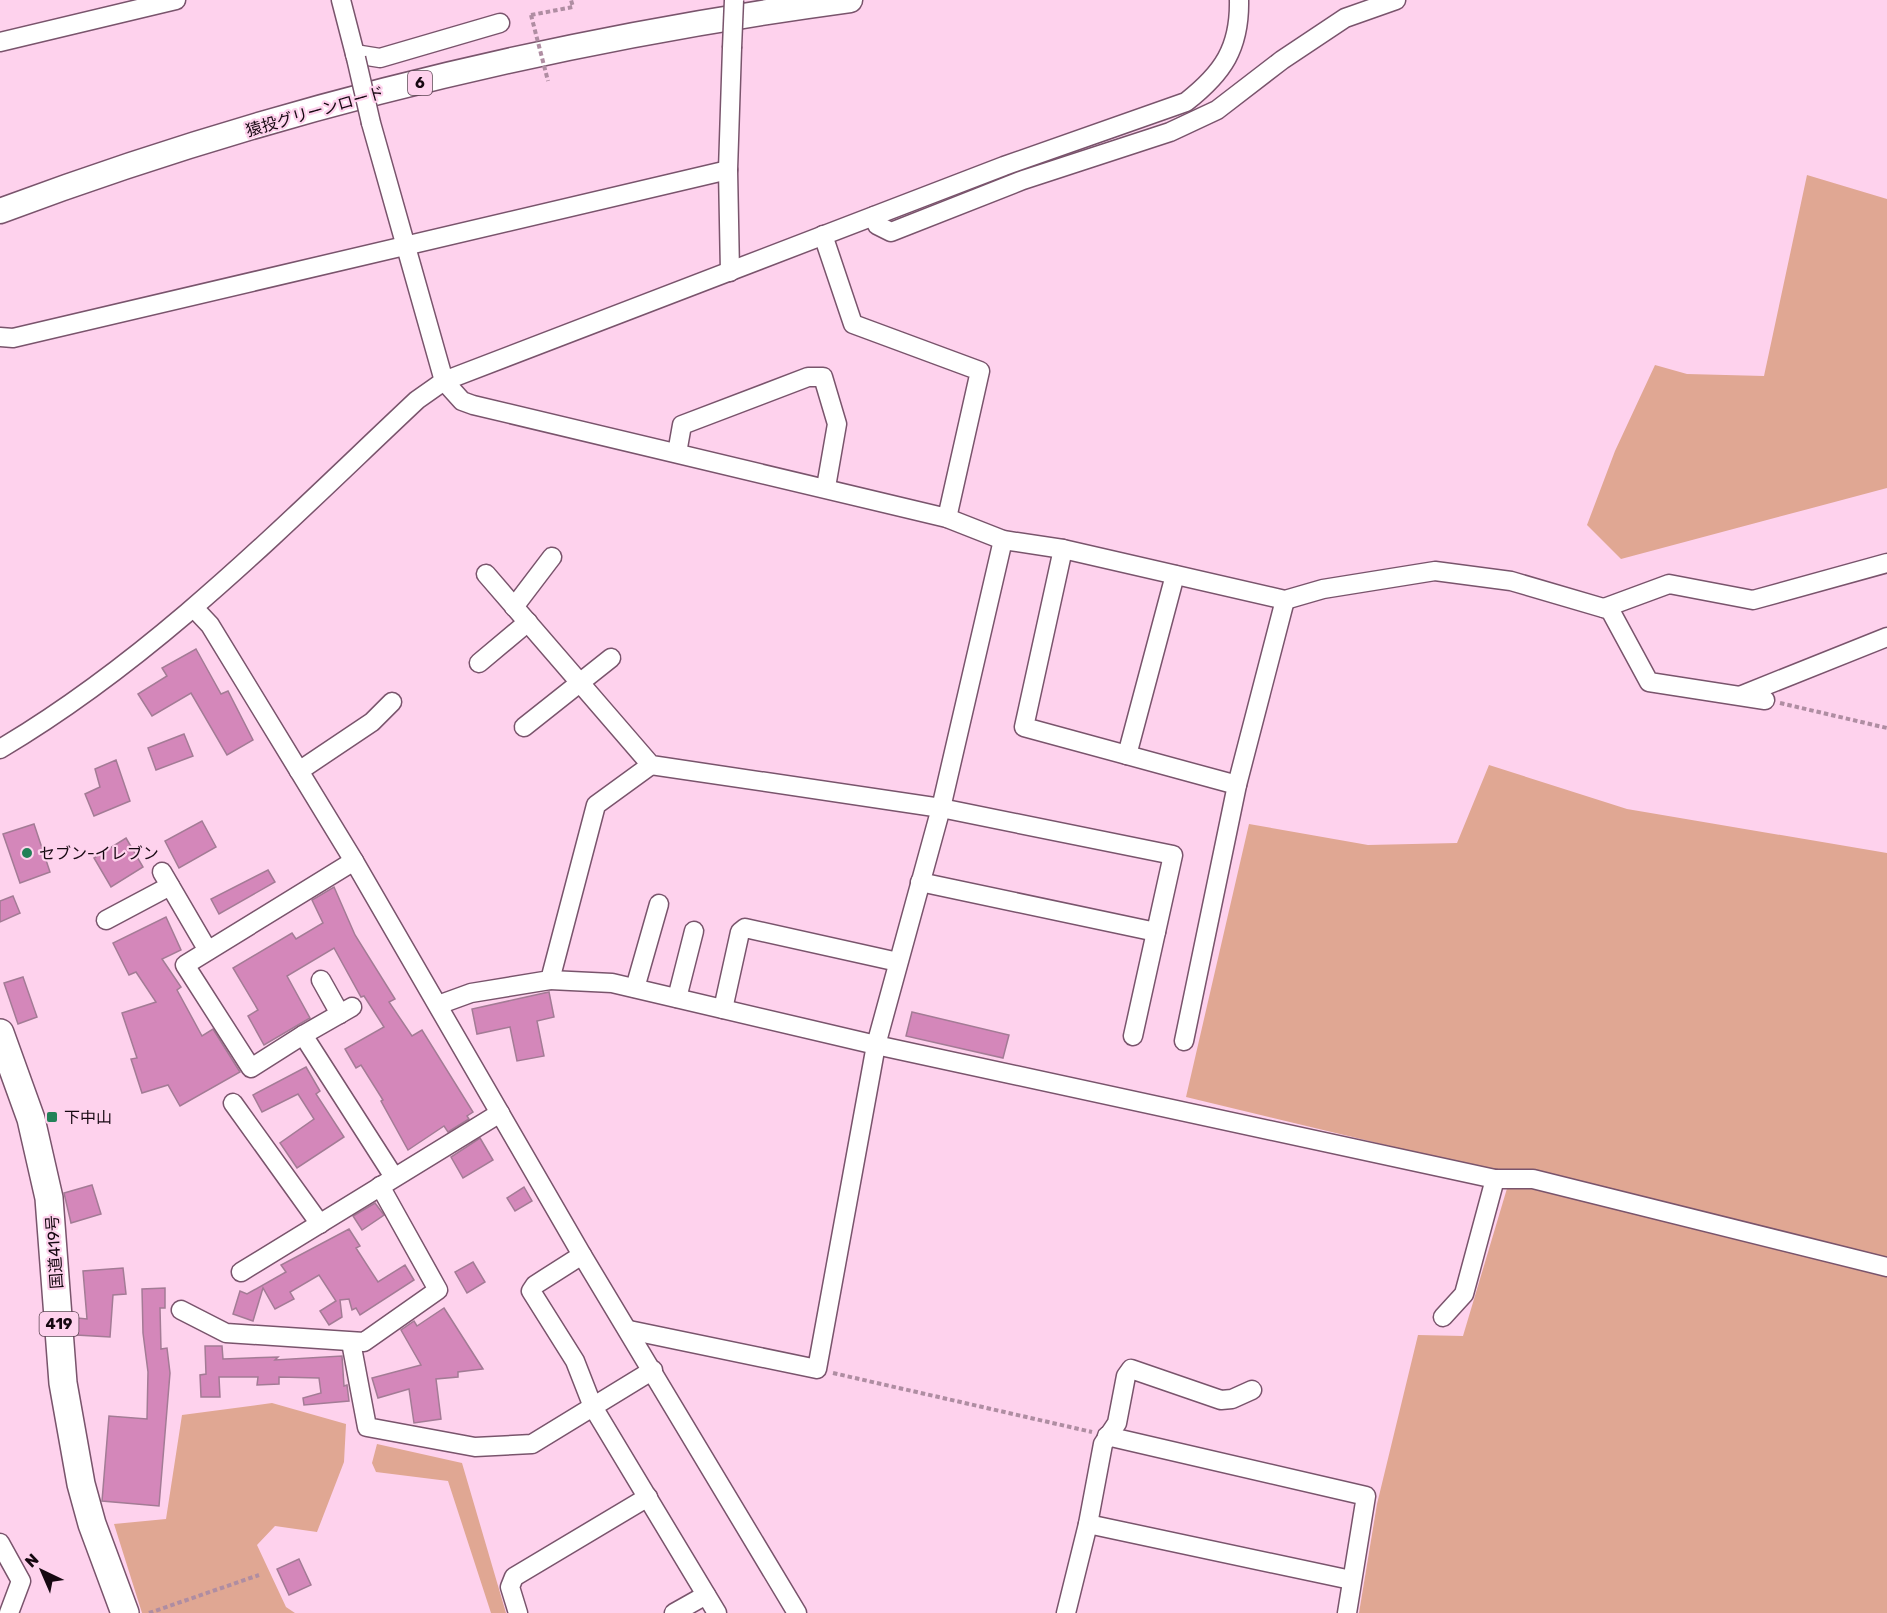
<svg xmlns="http://www.w3.org/2000/svg" width="1887" height="1613" font-family="Rubik,'Noto Sans JP',sans-serif">
  <style>
    .green { fill: #e0a793 }
    .building { fill: #d487ba; stroke: #a37b95; stroke-width: 1.5 }
    .lines { fill: none; stroke-linecap: round; stroke-linejoin: round }
    .minor-casing { stroke: #79546c; stroke-width: 21 }
    .major-casing { stroke: #79546c; stroke-width: 27 }
    .highway-casing { stroke: #79546c; stroke-width: 30 }
    .path { stroke: #af8da2; stroke-width: 4; stroke-dasharray: 4.5 3; stroke-linecap: butt }
    .minor { stroke: #fff; stroke-width: 18 }
    .major { stroke: #fff; stroke-width: 24 }
    .highway { stroke: #fff; stroke-width: 27 }
    .minor-bridge-casing { stroke: #79546c; stroke-width: 21; stroke-linecap: butt }
    .path-bridge { stroke: #af8da2; stroke-width: 4; stroke-dasharray: 4.5 3; stroke-linecap: butt }
    .minor-bridge { stroke: #fff; stroke-width: 18 }
    .poi-dot { fill: #228158; stroke: #fed2ed; stroke-width: 2 }
    .labels { text-anchor: middle; stroke-width: 4.5; stroke-linejoin: round; paint-order: stroke }
    .shield { fill: #fed2ed; stroke: #5c4553; stroke-width: 1.5 }
    .shield-label { font-size: 15px; font-weight: bold; fill: #160811 }
    .street-label { font-size: 16px; fill: #160811; stroke: #fed2ed }
    .poi-label { font-size: 16px; fill: #160811; stroke: #fed2ed; text-anchor: start }
  </style>
  <rect width="100%" height="100%" fill="#fed2ed"/>
  <g class="green">
    <path d="M1807,175L1887,199V488L1621,559L1587,525L1615,451L1655,365L1687,374L1764,376Z"/>
    <path d="M1489,765L1627,809L1887,853V1613H1359L1377,1504L1418,1335L1463,1336L1511,1175L1186,1097L1249,824L1368,845L1457,843Z"/>
    <path d="M272,1403L346,1424L344,1462L317,1532L275,1526L257,1545L286,1607L295,1613H142L114,1524L166,1519L182,1415Z"/>
    <path d="M377,1444L462,1463L506,1613H491L448,1481L376,1472L372,1463Z"/>
  </g>
  <g class="building">
    <path d="M196,649L221,694L228,691L253,740L227,755L191,693L152,716L138,694L167,676L162,668Z"/>
    <path d="M184,734L193,756L156,770L148,748Z"/>
    <path d="M116,760L130,801L94,816L85,794L100,787L95,769Z"/>
    <path d="M202,821L216,847L179,868L165,841Z"/>
    <path d="M34,824L50,872L20,883L3,834Z"/>
    <path d="M126,838L143,867L111,887L94,858Z"/>
    <path d="M268,870L275,882L219,914L211,899Z"/>
    <path d="M334,887L355,935L395,999L389,1002L412,1036L422,1030L473,1112L467,1116L469,1119L448,1132L444,1126L408,1150L381,1101L383,1100L361,1065L356,1068L345,1049L384,1027L364,996L361,997L334,948L287,976L310,1018L264,1045L248,1016L258,1010L233,968L292,933L296,939L323,923L312,900Z"/>
    <path d="M13,896L20,913L0,922V901Z"/>
    <path d="M166,917L181,950L162,959L181,987L177,990L202,1036L213,1029L240,1072L180,1106L168,1085L142,1093L131,1059L137,1058L122,1013L156,1002L136,972L129,975L113,943Z"/>
    <path d="M23,977L37,1017L18,1024L4,983Z"/>
    <path d="M549,992L554,1017L537,1021L544,1056L517,1061L510,1027L477,1034L472,1009Z"/>
    <path d="M912,1012L1009,1035L1003,1058L906,1036Z"/>
    <path d="M306,1067L320,1091L316,1094L344,1137L297,1168L280,1143L314,1119L298,1094L262,1112L253,1095Z"/>
    <path d="M480,1138L493,1160L463,1178L451,1157Z"/>
    <path d="M92,1185L101,1214L71,1223L64,1193Z"/>
    <path d="M524,1187L532,1201L515,1211L507,1198Z"/>
    <path d="M375,1203L384,1215L362,1230L353,1216Z"/>
    <path d="M349,1229L360,1246L356,1248L378,1282L405,1265L414,1280L360,1315L356,1308L352,1310L349,1299L340,1300L342,1317L329,1325L320,1311L336,1301L319,1275L290,1292L294,1299L275,1309L263,1288L253,1321L233,1314L240,1291L247,1294L286,1272L281,1265Z"/>
    <path d="M473,1262L485,1282L467,1293L455,1272Z"/>
    <path d="M123,1268L126,1294L113,1295L110,1337L76,1335L78,1318L87,1319L83,1271Z"/>
    <path d="M165,1288V1308H160L161,1349L167,1348L170,1373L159,1506L102,1501L109,1416L147,1419L148,1372L143,1333L142,1289Z"/>
    <path d="M444,1308L483,1369L458,1372V1377L436,1379L441,1419L414,1423L409,1389L378,1398L372,1378L421,1365L401,1330L414,1321L417,1326Z"/>
    <path d="M205,1346H222L223,1359L278,1357L275,1360L342,1356L344,1386L347,1385L349,1401L304,1405L303,1398L321,1393L319,1378L279,1377V1384L257,1385L258,1377H219L220,1397H201L200,1375L206,1374Z"/>
    <path d="M299,1559L311,1585L289,1595L277,1569Z"/>
  </g>
  <g class="lines">
    <defs>
      <g id="minor">
        <path d="M341,0L356,58"/>
        <path d="M0,42L176,0"/>
        <path d="M355,54L380,58L500,23"/>
        <path d="M371,123L444,381L462,401L473,405L947,518L1003,540L1063,549L1285,600L1323,589L1435,571L1511,581L1610,610L1649,682L1765,700"/>
        <path d="M874,216L877,225L891,232L1023,180L1170,132L1217,110L1282,60L1345,18L1396,0"/>
        <path d="M823,235L853,324L980,371L947,518"/>
        <path d="M730,272L728,170L732,48"/>
        <path d="M0,337L13,338L728,170"/>
        <path d="M677,453L682,425L808,377H823L837,424L826,487"/>
        <path d="M1063,549L1024,727L1237,785"/>
        <path d="M486,574L651,765L941,808L1173,855L1133,1036"/>
        <path d="M514,607L552,557"/>
        <path d="M194,608L210,625L354,861L582,1255L797,1613"/>
        <path d="M1604,608L1669,584L1753,600L1887,563"/>
        <path d="M479,663L528,622"/>
        <path d="M1742,695L1887,637"/>
        <path d="M524,727L611,658"/>
        <path d="M0,749C157,656 285,524 417,400L444,381L1004,166L1186,102C1223,73 1240,48 1239,0"/>
        <path d="M1127,755L1175,575"/>
        <path d="M299,771L372,722L392,702"/>
        <path d="M162,872L207,949"/>
        <path d="M920,882L1156,932"/>
        <path d="M106,920L170,886"/>
        <path d="M321,980L340,1014"/>
        <path d="M550,980L612,983L876,1045L1495,1179H1533L1887,1267"/>
        <path d="M635,988L659,904"/>
        <path d="M677,998L694,931"/>
        <path d="M438,1005L471,993L550,980L596,805L651,765"/>
        <path d="M352,1007L303,1035L394,1177"/>
        <path d="M723,1009L740,932L745,928L898,962"/>
        <path d="M303,1035L251,1068L185,965L354,861"/>
        <path d="M1184,1041L1237,785L1285,600"/>
        <path d="M233,1103L320,1224"/>
        <path d="M582,1255L535,1285L531,1291L575,1361L593,1407L717,1613"/>
        <path d="M241,1272L500,1113"/>
        <path d="M181,1310L226,1333L364,1342L438,1290L380,1186"/>
        <path d="M1443,1317L1464,1294L1495,1179"/>
        <path d="M629,1330L817,1369L876,1045L941,808L1003,540"/>
        <path d="M351,1342L367,1427L475,1447L532,1444L653,1370"/>
        <path d="M1107,1436L1366,1496L1347,1613"/>
        <path d="M1088,1524L1351,1580"/>
        <path d="M0,1543L21,1581L9,1613"/>
        <path d="M518,1613L510,1587L514,1577L648,1497"/>
        <path d="M674,1613L706,1595"/>
        <path d="M1066,1613L1088,1524L1103,1444L1117,1423L1126,1376L1131,1369L1221,1400L1232,1399L1252,1390"/>
      </g>
      <path id="major" d="M0,211C273,109 562,39 850,0"/>
      <path id="highway" d="M0,1033L31,1119L49,1198L63,1383L81,1484L92,1524L125,1613"/>
    </defs>
    <use href="#minor" class="minor-casing"/>
    <use href="#major" class="major-casing"/>
    <use href="#highway" class="highway-casing"/>
    <g class="path">
      <path d="M531,15L573,7L571,0"/>
      <path d="M1780,703L1887,728"/>
      <path d="M833,1373L1092,1432"/>
      <path d="M149,1613L259,1575"/>
    </g>
    <use href="#minor" class="minor"/>
    <use href="#major" class="major"/>
    <use href="#highway" class="highway"/>
    <defs>
      <g id="minor-bridge">
        <path d="M732,48L734,0"/>
        <path d="M356,58L371,123"/>
      </g>
    </defs>
    <use href="#minor-bridge" class="minor-bridge-casing"/>
    <path class="path-bridge" d="M531,15L548,81"/>
    <use href="#minor-bridge" class="minor-bridge"/>
  </g>
  <g class="poi-dot">
    <circle cx="27" cy="853" r="6"/>
    <rect x="46" y="1111" width="12" height="12" rx="3"/>
  </g>
  <g class="labels">
    <g class="shield">
      <rect x="408" y="71" width="24" height="24" rx="4.5"/>
      <rect x="39.5" y="1312" width="39" height="24" rx="4.5"/>
    </g>
    <g class="shield-label">
      <text x="420" y="88">6</text>
      <text x="59" y="1329">419</text>
    </g>
    <g class="street-label">
      <text transform="translate(315 111) rotate(-16)" y="6">猿投グリーンロード</text>
      <text transform="translate(54 1252) rotate(-94)" y="6">国道419号</text>
    </g>
    <g class="poi-label">
      <text x="39" y="859">セブン-イレブン</text>
      <text x="64" y="1123">下中山</text>
    </g>
  </g>
  <g transform="translate(42 1571) rotate(316)" stroke="#fed2ed" stroke-width="4.5" paint-order="stroke">
  <path d="M0-4.5L10 22L0 15L-10 22Z" fill="#160811"/>
  <text y="-9" font-size="16" font-weight="bold" text-anchor="middle" fill="#160811">N</text>
  </g>
</svg>
